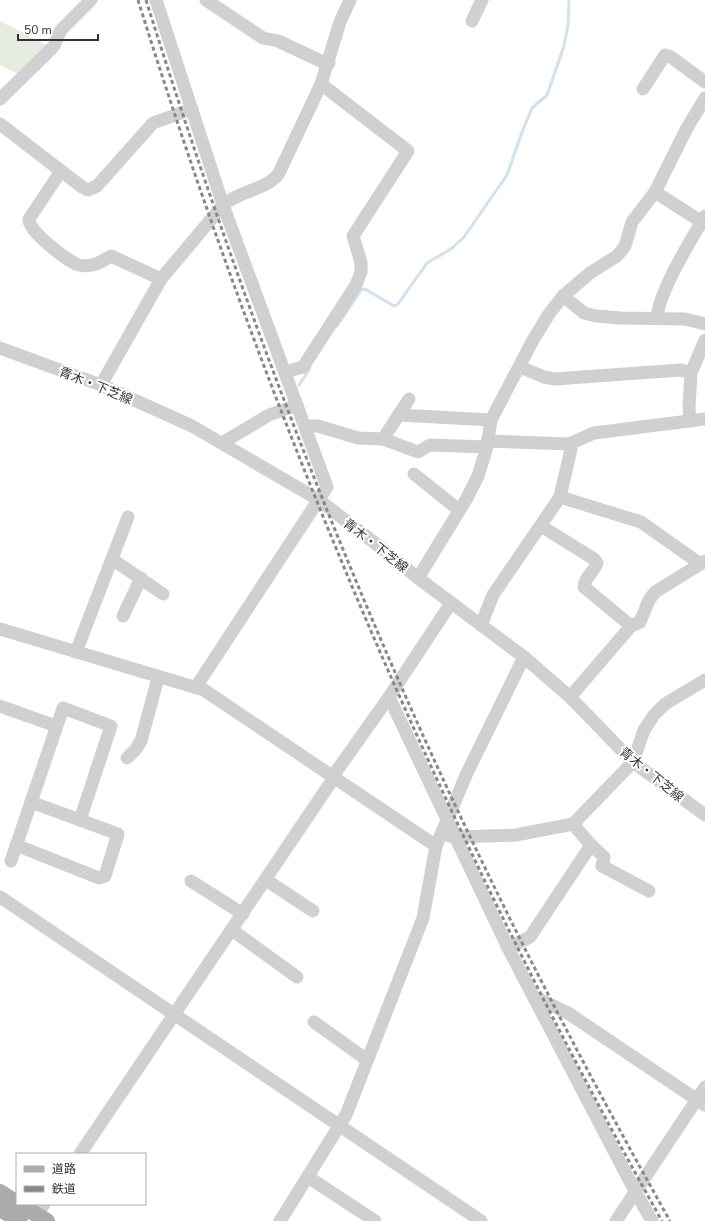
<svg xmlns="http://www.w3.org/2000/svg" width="705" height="1221" font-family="'Nunito Sans','Noto Sans JP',sans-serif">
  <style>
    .green { fill: #e6ecdf }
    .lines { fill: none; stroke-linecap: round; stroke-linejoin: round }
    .stream { stroke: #cfe2ee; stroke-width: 3 }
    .minor { stroke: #d0d0d0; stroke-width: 13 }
    .major { stroke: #ababab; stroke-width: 16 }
    .rail { stroke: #888; stroke-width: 3; stroke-dasharray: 4 3; stroke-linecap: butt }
    .labels { text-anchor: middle; stroke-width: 4; stroke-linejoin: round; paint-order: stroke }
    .street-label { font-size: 13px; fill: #333; stroke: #fff }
  </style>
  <rect width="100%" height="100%" fill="#fff"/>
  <path class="green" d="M0,21L46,45L18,74L0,65Z"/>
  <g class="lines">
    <g class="stream">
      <path d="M337,326L361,290L365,289L394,306L398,304L427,263L451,249L464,237L507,175L522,132L532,108L547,95L564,46L568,25L569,0"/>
      <path d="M299,385L310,368"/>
    </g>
    <g class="minor">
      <path d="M156,0L223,205L327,487L196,687"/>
      <path d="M206,0L263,38L278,41L323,62L329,63"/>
      <path d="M472,21L482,0"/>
      <path d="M643,89L665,55L671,57L705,82"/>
      <path d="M0,99L46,54L54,46L61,30L91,0"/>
      <path d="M0,124L82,187L88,190L97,186L153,123L192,109"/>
      <path d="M61,171L29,219C27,230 68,262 79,265C92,268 101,262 111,256L161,279"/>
      <path d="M655,192L705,224"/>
      <path d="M563,296L584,313L596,316L620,318L685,319L705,324"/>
      <path d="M657,318C659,291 691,240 705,216"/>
      <path d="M0,348L101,385L192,426L319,500L380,547L418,578L524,657L570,697L633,762L705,815"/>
      <path d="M520,367L544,377L555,379L681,370L691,373"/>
      <path d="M285,372L303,367L356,285L361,272V262L353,236L408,151L321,84"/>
      <path d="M101,385L161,279L223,205C239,191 269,189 279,173L321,84L340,22L350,0"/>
      <path d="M399,415L491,420"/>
      <path d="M690,421L689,407L691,373L705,340"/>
      <path d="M305,426H318L358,438L383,439L418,452L430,445L487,447"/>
      <path d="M383,439L409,399"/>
      <path d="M487,441L569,444L594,433L705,419"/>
      <path d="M222,443L269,415L297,405"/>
      <path d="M414,474L459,510"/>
      <path d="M560,497L641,522L699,563"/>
      <path d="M541,526L594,559L597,563C594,572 584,578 584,587L631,626"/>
      <path d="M112,559L163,594"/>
      <path d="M418,578L467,498L478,476L487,447L491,420L533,340L549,314L563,296L590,273L617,256L625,246L632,222L655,192L687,128L705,98"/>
      <path d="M123,616L141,578"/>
      <path d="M481,625L493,595L560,497L571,449L569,444"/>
      <path d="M0,629L204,690L436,846"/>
      <path d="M76,652L128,517"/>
      <path d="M389,697L508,948L636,1193L652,1221"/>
      <path d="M570,697L631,626L640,622L649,600L655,592L705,561"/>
      <path d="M0,706L56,726"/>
      <path d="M127,758L136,749L141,741L158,678"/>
      <path d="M447,835L454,837L516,835L573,824L633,762L644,730L654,715L665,704L705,680"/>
      <path d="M16,845L99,878L105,876L118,834L31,802"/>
      <path d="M591,845L604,857L602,866L649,891"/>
      <path d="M11,861L63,708L111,726L80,820"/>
      <path d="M266,880L313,911"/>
      <path d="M191,881L243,914"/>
      <path d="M0,897L481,1221"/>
      <path d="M232,930L297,977"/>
      <path d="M508,948L530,937L591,845L573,824"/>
      <path d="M534,997L568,1013L705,1105"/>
      <path d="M314,1022L367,1060"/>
      <path d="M80,1154L331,782L333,776L389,697L451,603"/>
      <path d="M308,1177L375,1221"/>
      <path d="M37,1215L44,1204"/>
      <path d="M280,1221L346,1115L423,918L436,846L467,773L524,657"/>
      <path d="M616,1221L705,1087"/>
    </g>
    <g class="major">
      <path d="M0,1192L17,1203"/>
      <path d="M19,1204L47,1221"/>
      <path d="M0,1209L20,1221"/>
    </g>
    <g class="rail">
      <path d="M138,0C270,424 445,834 662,1221"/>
      <path d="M146,0C220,236 305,469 405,695C484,874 574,1050 670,1221"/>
    </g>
  </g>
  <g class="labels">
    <g class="street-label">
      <text transform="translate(96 385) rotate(22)" y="5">青木・下芝線</text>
      <text transform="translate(376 545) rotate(38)" y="5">青木・下芝線</text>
      <text transform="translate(652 774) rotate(39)" y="5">青木・下芝線</text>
    </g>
  </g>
  <rect x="16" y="1153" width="130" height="52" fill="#ffffff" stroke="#adadad"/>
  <rect x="24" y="1166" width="20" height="6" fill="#ababab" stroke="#adadad"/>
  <text x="52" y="1173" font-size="12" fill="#333333">道路</text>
  <rect x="24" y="1186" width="20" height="6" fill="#888888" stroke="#adadad"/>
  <text x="52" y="1193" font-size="12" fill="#333333">鉄道</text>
  <path d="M18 34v6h80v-6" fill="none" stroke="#333333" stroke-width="2"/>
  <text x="24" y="34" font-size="12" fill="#333333" stroke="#ffffff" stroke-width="3" paint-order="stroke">50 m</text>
</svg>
